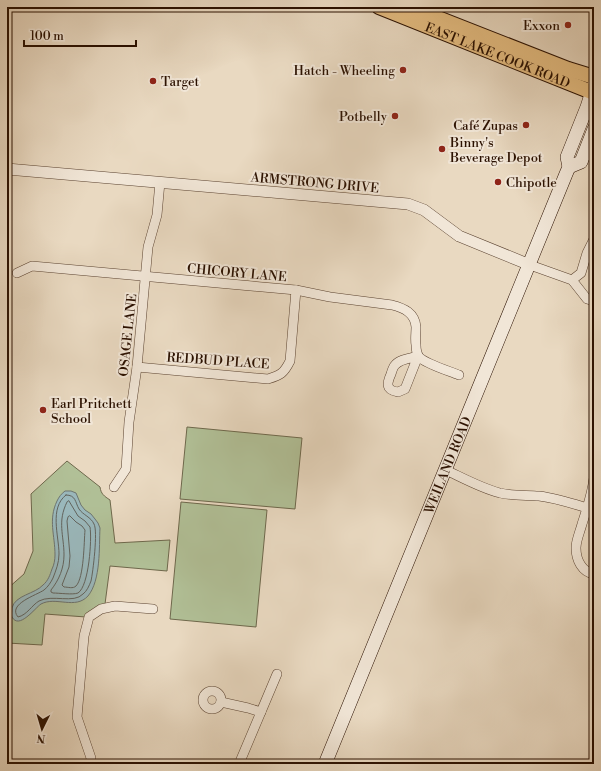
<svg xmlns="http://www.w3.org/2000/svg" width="601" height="771" font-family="'Libre Bodoni',serif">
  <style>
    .green { fill: #b1c097; stroke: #6e684c }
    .water { fill: #9ab8bc; stroke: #6d7571 }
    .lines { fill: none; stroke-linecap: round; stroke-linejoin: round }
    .shore { stroke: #62645e; stroke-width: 1 }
    .minor-casing { stroke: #5a4230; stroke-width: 10 }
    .tertiary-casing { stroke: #5a4230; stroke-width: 12 }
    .secondary-casing { stroke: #2a1000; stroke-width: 14 }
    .primary-casing { stroke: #2a1000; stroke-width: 16 }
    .minor { stroke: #f1e6d7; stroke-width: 9 }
    .tertiary { stroke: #f1e6d7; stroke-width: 11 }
    .secondary { stroke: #f1e6d7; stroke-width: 13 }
    .primary { stroke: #e4bc80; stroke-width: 14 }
    .poi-dot { fill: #8f2418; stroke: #f1e6d7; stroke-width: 1.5 }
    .labels { text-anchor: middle; stroke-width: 4; stroke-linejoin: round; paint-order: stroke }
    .poi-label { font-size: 13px; fill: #2a1000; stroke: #f1e6d7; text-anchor: end }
    .street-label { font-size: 13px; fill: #2a1000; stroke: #f1e6d7 }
  </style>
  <rect width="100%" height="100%" fill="#e9d9c1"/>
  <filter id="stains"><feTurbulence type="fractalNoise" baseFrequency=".005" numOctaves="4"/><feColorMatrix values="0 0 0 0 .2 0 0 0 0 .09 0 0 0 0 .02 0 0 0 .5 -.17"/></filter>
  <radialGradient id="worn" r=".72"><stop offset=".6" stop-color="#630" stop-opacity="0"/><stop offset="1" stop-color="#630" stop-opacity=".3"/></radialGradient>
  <g class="green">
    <path d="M187,427L302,438L295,509L180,499Z"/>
    <path d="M67,461L100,487C101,494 104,496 110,500L115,543L170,540L167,571L110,566L105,604L86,617L45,614L42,645L7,643V589L24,574L33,551L31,494Z"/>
    <path d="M181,502L267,510L256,627L170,619Z"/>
  </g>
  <path class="water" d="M65,491H71L76,493L81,505L85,510L91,514L95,519L98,523L100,528C99,547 101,580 88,596C75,610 56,596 41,604C35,608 19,630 12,617C11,615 12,611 12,608C15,595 35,594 43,585C48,581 50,575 52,569C54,565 55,560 55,555C55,535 48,520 57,501C59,497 61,494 65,491Z"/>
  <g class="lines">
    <g class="shore">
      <path d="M66,495C76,495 75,502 79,509C83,515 91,517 94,524C98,531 93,572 91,581C89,586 87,591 83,594C74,604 52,594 39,601C32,605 27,615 18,617C7,604 37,595 44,590C48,587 51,582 53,578C56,570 59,563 59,554C59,536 49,508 66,495Z"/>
      <path d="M69,501L78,516L85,521L90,527C92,539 89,586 78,593C73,595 59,593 53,593L51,592V590C59,580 64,568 64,555C64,535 57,522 67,502Z"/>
      <path d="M70,516L76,522L82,526L85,530C84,542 84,578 76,586C73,589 68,587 64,587L62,585L69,567L70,556L67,521L68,517Z"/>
    </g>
    <defs>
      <g id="minor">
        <path d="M530,265L572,280L587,299L594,301"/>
        <path d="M17,273L32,266L296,290L330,297L392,305C404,308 415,313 416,327C416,333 415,339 416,345C416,349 417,354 419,357C426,364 449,371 459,375"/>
        <path d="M572,280L581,273L587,253L594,239"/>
        <path d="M418,356L405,389L398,392C385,390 387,383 391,374C392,371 393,367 395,365C400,359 411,358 418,356Z"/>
        <path d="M137,367L268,379C281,375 284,373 290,361L296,290"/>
        <path d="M446,470C463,478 481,488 500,493C513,496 526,495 539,496C556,498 571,503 587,508"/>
        <path d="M594,478C592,494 587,509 582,524C580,532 576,540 576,548C576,560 582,572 594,574"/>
        <path d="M114,487L126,469L129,422L137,367L148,247L157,215L160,182"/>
        <circle cx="212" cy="700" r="9"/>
        <path d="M221,702L248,708L261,712"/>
        <path d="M7,744V752"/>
        <path d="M90,764L91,758L77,717L84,636L89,617L101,609L115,606L153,609"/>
        <path d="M239,764L277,674"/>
      </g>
      <path id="tertiary" d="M7,169L408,204L424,210L459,236L530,265"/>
      <g id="secondary">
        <path d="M569,167L581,162L594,129"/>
        <path id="s1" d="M325,764L566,174L569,167L567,157L587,107L594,85"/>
      </g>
      <g id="primary">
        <path id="s2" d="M379,7L594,93"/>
        <path d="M410,7L568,69L594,77"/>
      </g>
    </defs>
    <use href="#minor" class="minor-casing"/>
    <use href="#tertiary" class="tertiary-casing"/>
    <use href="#secondary" class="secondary-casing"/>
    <use href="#primary" class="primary-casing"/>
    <use href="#minor" class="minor"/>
    <use href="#tertiary" class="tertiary"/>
    <use href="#secondary" class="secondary"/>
    <use href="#primary" class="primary"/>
  </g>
  <g class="poi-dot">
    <circle cx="568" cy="25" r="4"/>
    <circle cx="403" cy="70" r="4"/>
    <circle cx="153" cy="81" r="4"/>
    <circle cx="395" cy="116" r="4"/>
    <circle cx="526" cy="125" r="4"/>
    <circle cx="442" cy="149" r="4"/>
    <circle cx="498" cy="182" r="4"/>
    <circle cx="43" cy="410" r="4"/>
  </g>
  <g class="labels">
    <g class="poi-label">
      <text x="560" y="30">Exxon</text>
      <text x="395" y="75">Hatch - Wheeling</text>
      <text x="161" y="86" text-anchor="start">Target</text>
      <text x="387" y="121">Potbelly</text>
      <text x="518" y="130">Café Zupas</text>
      <text x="450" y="147" text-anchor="start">Binny's<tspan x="450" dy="15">Beverage Depot</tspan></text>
      <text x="506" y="187" text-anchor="start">Chipotle</text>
      <text x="51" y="408" text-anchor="start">Earl Pritchett<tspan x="51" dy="15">School</tspan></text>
    </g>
    <g class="street-label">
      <text dy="5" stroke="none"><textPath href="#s2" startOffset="128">EAST LAKE COOK ROAD</textPath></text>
      <text transform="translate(315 182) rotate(5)" y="5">ARMSTRONG DRIVE</text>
      <text transform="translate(237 272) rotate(5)" y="5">CHICORY LANE</text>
      <text transform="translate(127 335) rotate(-84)" y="5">OSAGE LANE</text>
      <text transform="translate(218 360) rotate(4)" y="5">REDBUD PLACE</text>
      <text dy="5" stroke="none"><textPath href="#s1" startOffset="323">WEILAND ROAD</textPath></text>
    </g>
  </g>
  <rect width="601" height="771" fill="none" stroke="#e9d9c1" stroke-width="24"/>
  <rect x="8" y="8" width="585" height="755" fill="none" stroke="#2a1000" stroke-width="2"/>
  <rect x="12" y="12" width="577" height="747" fill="none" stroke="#2a1000"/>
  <g transform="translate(42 729) rotate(185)" stroke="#f1e6d7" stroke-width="3" paint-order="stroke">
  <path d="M0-3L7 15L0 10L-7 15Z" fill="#2a1000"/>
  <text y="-6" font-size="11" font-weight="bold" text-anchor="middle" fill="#2a1000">N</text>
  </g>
  <path d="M24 40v6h112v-6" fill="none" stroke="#2a1000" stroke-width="2"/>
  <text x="30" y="40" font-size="12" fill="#2a1000" stroke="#f1e6d7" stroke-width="3" paint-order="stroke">100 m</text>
  <rect width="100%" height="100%" filter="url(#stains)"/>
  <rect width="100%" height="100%" fill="url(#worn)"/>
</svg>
